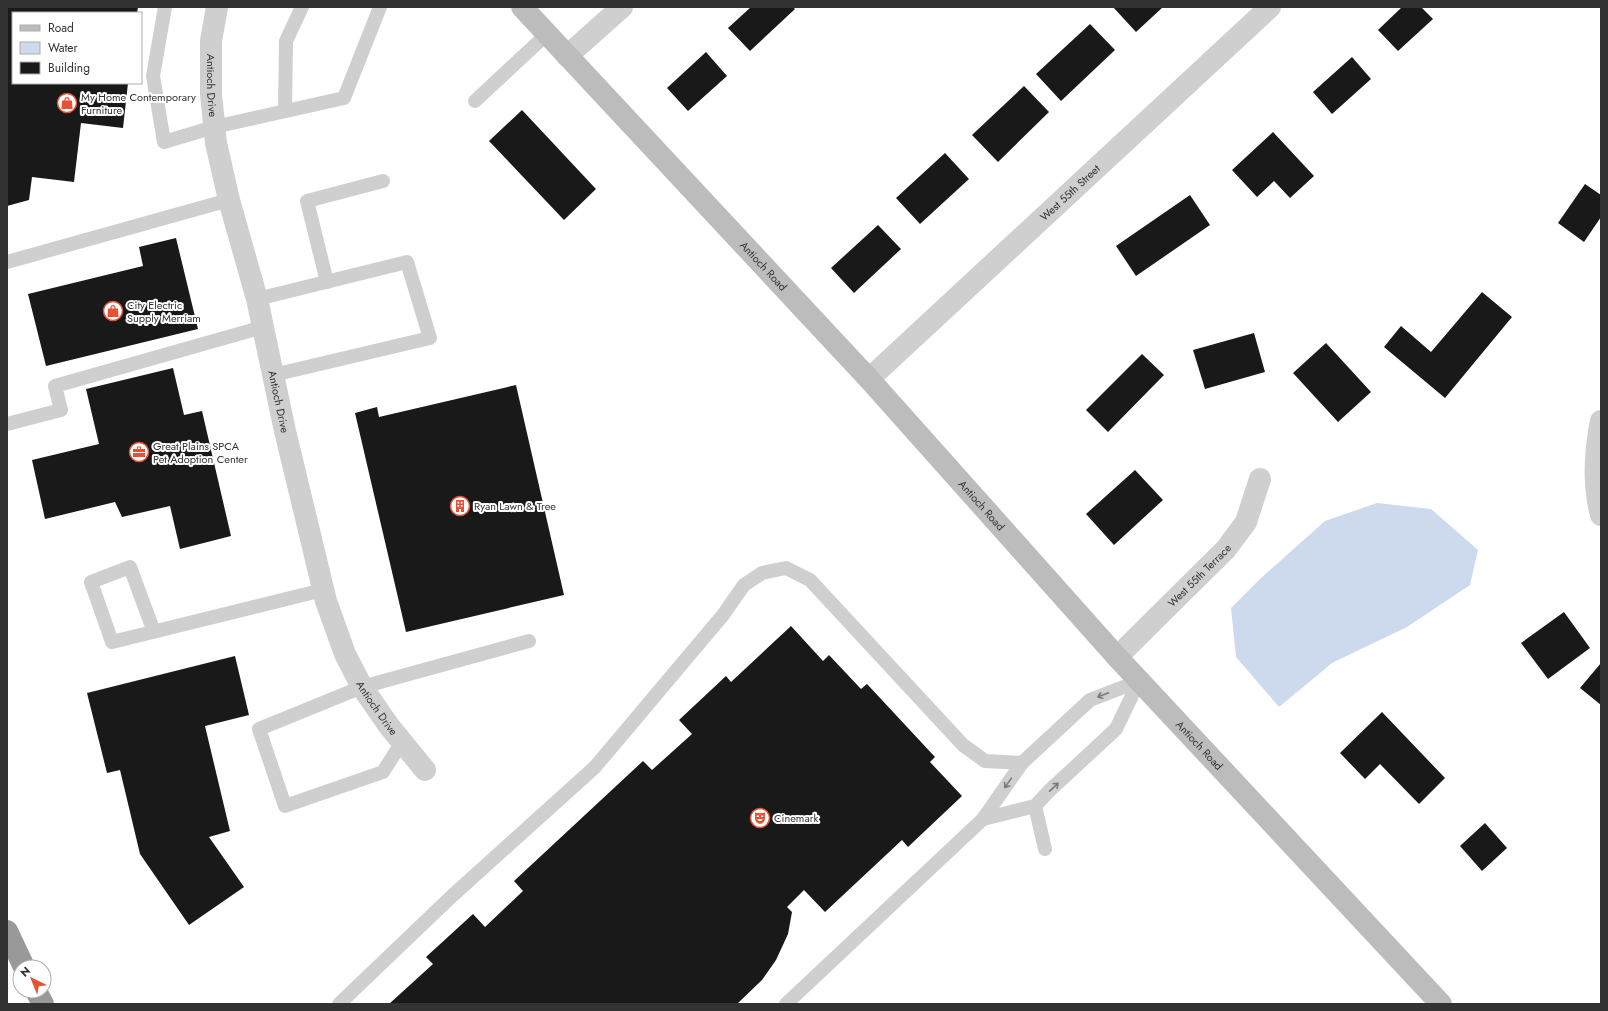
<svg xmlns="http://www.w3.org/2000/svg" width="1608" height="1011" font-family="Jost,sans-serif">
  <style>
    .water { fill: #cdd9ed }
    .building { fill: #191919 }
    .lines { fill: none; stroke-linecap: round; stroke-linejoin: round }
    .service { stroke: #cfcfcf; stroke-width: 14 }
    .minor { stroke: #cfcfcf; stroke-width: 22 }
    .secondary { stroke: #bcbcbc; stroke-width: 22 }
    .motorway { stroke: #999; stroke-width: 22 }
    .oneway { stroke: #797979 }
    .labels { text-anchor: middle; stroke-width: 4; stroke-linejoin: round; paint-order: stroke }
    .street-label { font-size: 11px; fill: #323232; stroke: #fff }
    .poi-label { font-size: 11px; fill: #323232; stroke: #fff; text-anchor: start }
  </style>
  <rect width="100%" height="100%" fill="#fff"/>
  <path class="water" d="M1377,503L1431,509L1478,550L1470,585L1407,627L1332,663L1279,707L1236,657L1231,608L1261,578L1325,521Z"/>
  <g class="building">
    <path d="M7,7H138L137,13H13V83H128L123,128L81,123L74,182L32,177L29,200L7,206Z"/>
    <path d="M751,7H793L795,9L750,51L728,28Z"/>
    <path d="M1113,7H1163L1136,32Z"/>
    <path d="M1402,7H1421L1433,19L1398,51L1378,30Z"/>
    <path d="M1090,24L1115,50L1061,101L1036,74Z"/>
    <path d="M706,52L727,76L688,111L667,88Z"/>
    <path d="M1352,57L1371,79L1332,114L1313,92Z"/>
    <path d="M1024,86L1049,112L998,162L972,135Z"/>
    <path d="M522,110L596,189L564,220L489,141Z"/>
    <path d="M1273,132L1314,176L1290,198L1274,181L1257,197L1232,170Z"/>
    <path d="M945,153L969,179L920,224L896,198Z"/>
    <path d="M1585,184L1601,195V217L1584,242L1558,223Z"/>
    <path d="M1190,195L1210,225L1136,276L1116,246Z"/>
    <path d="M878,225L901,249L854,293L831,268Z"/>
    <path d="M176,238L198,329L46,366L28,294L143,266L139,247Z"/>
    <path d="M1482,292L1512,317L1445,398L1384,347L1401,326L1431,352Z"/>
    <path d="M1254,333L1265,372L1205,389L1193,350Z"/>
    <path d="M1326,343L1371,392L1338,422L1293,373Z"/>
    <path d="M1142,354L1164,375L1108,432L1086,410Z"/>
    <path d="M173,368L184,415L202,411L231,536L180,549L170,506L122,517L115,502L45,519L32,460L99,444L86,389Z"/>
    <path d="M516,385L564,595L406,632L355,413L377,407L379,417Z"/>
    <path d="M1135,470L1163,500L1114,545L1086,514Z"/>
    <path d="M1564,612L1590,648L1548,679L1521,643Z"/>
    <path d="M791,626L823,661L829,655L861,689L867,684L935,757L930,762L962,796L908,847L902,840L825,912L804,890L787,907L792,912L788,934L776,960L762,980L737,1004H389L433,964L426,957L473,914L485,927L523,891L514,881L643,761L652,770L692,734L679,720L726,676L731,682Z"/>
    <path d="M235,656L249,715L205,726L230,831L209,837L244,887L189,925L140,854L120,770L107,773L87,693Z"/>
    <path d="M1601,663V705L1580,688Z"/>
    <path d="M1382,712L1445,778L1419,804L1380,764L1365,779L1340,753Z"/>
    <path d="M1485,823L1507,848L1482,871L1460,846Z"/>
  </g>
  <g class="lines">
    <g class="service">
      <path d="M165,7L153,76L164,142L214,127L344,98L380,7"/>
      <path d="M475,101L547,34"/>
      <path d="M285,111L286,41L302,7"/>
      <path d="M7,262L229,200"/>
      <path d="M327,282L307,201L383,181"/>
      <path d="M257,299L407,262L430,338L273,375"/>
      <path d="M7,424L61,410L55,386L263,327"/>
      <path d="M154,632L130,567L91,582L112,642L323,590"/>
      <path d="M402,742L383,772L285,806L259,729L362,687L529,641"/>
      <path d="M1035,806L1045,849"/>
      <path d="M983,819L1035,806L1049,791L1116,729L1139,681"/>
      <path d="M339,1004L452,896L595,767L723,615L744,585L762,573L786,568L810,580L963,745L985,761L1022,763"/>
      <path d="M786,1004L983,819L1022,763L1090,700L1139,681"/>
    </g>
    <g class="minor">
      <path id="s1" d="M217,7L211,41V94L216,143L229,200L257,299L285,431L326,601L345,654L362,687L389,726L425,770"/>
      <path d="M567,56L622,7"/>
      <path id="s2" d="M869,379L1270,7"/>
      <path d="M1601,421C1595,451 1593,485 1601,515"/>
      <path id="s3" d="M1117,657L1226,549L1246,522L1260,479"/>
    </g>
    <path class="secondary" id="s4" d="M522,7L869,379L1117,657L1441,1004"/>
    <g class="motorway">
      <path d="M7,931L24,967"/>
      <path d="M36,991L43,1004"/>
    </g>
  </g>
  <defs><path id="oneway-shaft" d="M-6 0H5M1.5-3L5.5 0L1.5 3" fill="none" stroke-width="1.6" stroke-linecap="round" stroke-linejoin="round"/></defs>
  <g class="oneway">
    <use href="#oneway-shaft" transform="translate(1103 695) rotate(159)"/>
    <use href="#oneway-shaft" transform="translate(1008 783) rotate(125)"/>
    <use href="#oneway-shaft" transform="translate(1054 787) rotate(-43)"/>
  </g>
  <defs>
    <symbol id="shop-ring" viewBox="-11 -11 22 22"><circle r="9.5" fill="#fff" stroke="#e65236" stroke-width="1.5"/><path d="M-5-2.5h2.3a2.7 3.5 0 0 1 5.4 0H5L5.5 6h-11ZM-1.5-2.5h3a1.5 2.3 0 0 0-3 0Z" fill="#e65236"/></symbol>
    <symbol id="office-ring" viewBox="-11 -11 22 22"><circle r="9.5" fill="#fff" stroke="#e65236" stroke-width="1.5"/><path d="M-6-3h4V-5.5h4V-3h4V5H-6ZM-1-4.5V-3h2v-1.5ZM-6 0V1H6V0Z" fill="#e65236"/></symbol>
    <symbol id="building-ring" viewBox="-11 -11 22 22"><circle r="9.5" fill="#fff" stroke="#e65236" stroke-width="1.5"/><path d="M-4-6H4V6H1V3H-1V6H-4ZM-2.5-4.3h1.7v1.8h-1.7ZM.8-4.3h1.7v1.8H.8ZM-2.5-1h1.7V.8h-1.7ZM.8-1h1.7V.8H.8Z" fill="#e65236"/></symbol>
    <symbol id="theatre-ring" viewBox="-11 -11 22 22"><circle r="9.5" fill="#fff" stroke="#e65236" stroke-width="1.5"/><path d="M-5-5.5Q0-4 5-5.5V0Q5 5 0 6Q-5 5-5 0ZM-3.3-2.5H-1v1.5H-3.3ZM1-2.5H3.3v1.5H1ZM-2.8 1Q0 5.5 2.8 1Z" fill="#e65236"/></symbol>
  </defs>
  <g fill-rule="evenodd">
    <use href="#shop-ring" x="56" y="92" width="22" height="22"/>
    <use href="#shop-ring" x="102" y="300" width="22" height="22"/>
    <use href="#office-ring" x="128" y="441" width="22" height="22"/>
    <use href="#building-ring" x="449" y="495" width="22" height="22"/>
    <use href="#theatre-ring" x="749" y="807" width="22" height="22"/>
  </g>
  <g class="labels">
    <g class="street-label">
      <text dy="4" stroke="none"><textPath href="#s1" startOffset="79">Antioch Drive</textPath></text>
      <text dy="4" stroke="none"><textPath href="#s2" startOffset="274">West 55th Street</textPath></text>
      <text dy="4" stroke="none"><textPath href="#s4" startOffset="354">Antioch Road</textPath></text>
      <text dy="4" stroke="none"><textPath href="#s1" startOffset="403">Antioch Drive</textPath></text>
      <text dy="4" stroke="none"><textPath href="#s4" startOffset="678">Antioch Road</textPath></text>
      <text dy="4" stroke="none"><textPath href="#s3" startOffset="116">West 55th Terrace</textPath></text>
      <text dy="4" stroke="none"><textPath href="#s1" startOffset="727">Antioch Drive</textPath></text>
      <text dy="4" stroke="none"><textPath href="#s4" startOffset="1002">Antioch Road</textPath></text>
    </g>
    <g class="poi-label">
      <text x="81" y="101">My Home Contemporary<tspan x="81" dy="13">Furniture</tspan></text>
      <text x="127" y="309">City Electric<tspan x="127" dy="13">Supply Merriam</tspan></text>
      <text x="153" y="450">Great Plains SPCA<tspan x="153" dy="13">Pet Adoption Center</tspan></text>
      <text x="474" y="510">Ryan Lawn &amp; Tree</text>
      <text x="774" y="822">Cinemark</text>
    </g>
  </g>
  <rect width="1608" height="1011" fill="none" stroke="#323232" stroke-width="16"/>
  <rect x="12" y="12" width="130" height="72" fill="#ffffff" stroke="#adadad"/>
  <rect x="20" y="25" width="20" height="6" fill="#bcbcbc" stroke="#adadad"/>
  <text x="48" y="32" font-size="12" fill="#323232">Road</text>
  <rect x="20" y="42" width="20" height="12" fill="#cdd9ed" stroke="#adadad"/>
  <text x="48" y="52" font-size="12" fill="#323232">Water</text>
  <rect x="20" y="62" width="20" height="12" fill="#191919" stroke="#adadad"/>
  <text x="48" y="72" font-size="12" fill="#323232">Building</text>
  <g transform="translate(32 979) rotate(317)"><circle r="19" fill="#ffffff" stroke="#adadad"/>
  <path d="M0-3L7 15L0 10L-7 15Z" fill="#e65236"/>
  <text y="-6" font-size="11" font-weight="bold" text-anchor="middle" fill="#323232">N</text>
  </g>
</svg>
